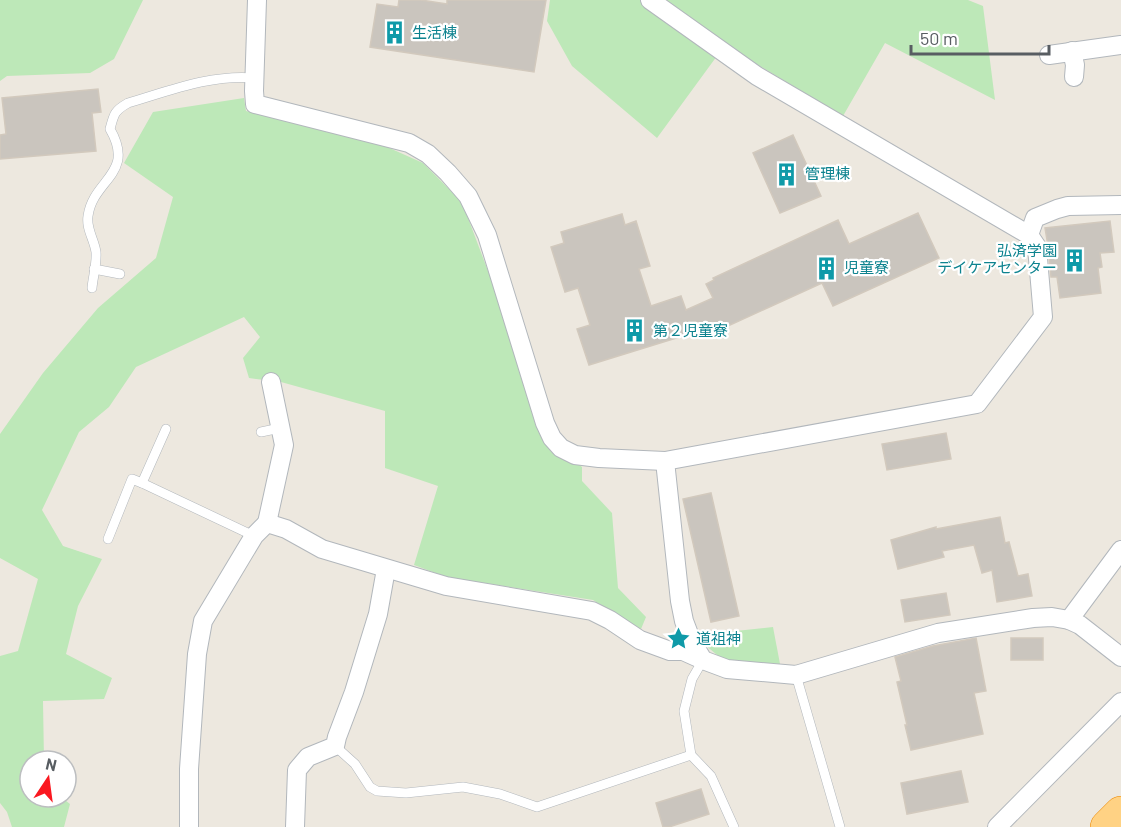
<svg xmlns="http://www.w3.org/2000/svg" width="1121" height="827" font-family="Barlow,'Noto Sans JP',sans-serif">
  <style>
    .green { fill: #bde8b8 }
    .building { fill: #cac5be; stroke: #d2c9bd; stroke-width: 1.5 }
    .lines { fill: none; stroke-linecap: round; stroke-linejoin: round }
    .service-casing { stroke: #b2b7bc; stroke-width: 10 }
    .minor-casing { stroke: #b2b7bc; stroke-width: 20 }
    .motorway-casing { stroke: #ec8700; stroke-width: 34 }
    .service { stroke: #fff; stroke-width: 9 }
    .minor { stroke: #fff; stroke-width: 18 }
    .motorway { stroke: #ffd284; stroke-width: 33 }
    .labels { text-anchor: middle; stroke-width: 4.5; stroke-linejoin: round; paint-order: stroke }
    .culture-label { font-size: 15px; fill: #0d838f; stroke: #fff; text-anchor: start }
  </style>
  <rect width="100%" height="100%" fill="#ede8df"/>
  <g class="green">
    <path d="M0,0H143L114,59L90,73L7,76L0,81Z"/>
    <path d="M550,0H968L983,6L995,100L885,43L843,116L725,45L657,138L572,66L547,21Z"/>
    <path d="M244,98L246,111L376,142L423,163L462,202L491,279L540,432L549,449L572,458L582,467V481L612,513L618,588L646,617L641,629L593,600L446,577L414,565L438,486L385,468V411L281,382L249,378L243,358L260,337L244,317L136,367L109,407L79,432L42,510L63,546L102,559L78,606L66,654L112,678L104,699L43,701L44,761H30V797H61L70,804L64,827H12L7,812L0,803V656L18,651L38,579L0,558V434L43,373L98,308L156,258L173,197L124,163L153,112Z"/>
    <path d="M773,627L780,664L723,660L698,639V635Z"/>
  </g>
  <g class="building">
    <path d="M399,0H421L447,4V0H546L534,72L370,47L377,4L398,7Z"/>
    <path d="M98,89L101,112L92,113L96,151L0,159V135L6,134L2,98Z"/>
    <path d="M793,135L821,196L780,213L753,153Z"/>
    <path d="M918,213L939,258L833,306L822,283L717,331L715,326L589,365L577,329L590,325L578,288L565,292L551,247L564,243L561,232L622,214L625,225L636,221L650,266L639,269L651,306L681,296L686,310L713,298L706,284L714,280L713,278L838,220L849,244Z"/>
    <path d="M1110,221L1114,252L1100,253L1102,267L1098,268L1101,293L1060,298L1057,277H1051L1048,246L1045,228Z"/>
    <path d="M946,433L951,459L887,470L882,444Z"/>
    <path d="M711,493L739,616L711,622L683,499Z"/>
    <path d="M1000,517L1005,543L1009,542L1018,576L1028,574L1032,596L997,602L992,570L982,573L974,545L942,551L944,557L898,569L891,540L936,527V529Z"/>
    <path d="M946,593L950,615L905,622L901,600Z"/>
    <path d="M976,638L986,691L974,693L983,734L911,750L905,725H907L897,682L901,681L895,657L933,646Z"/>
    <rect x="1011" y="638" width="32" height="22"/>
    <path d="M961,771L968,802L907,814L901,783Z"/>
    <path d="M701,789L709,814L669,827H663L656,803Z"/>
  </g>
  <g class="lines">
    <defs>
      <g id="service">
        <path d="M94,269L120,274"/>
        <path d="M92,288C93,277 97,263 96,252C94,239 86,229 88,216C93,179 136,174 110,129C114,114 114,111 128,103C169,91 211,74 255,78"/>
        <path d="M166,429L142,483L254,536"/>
        <path d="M261,432L280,428"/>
        <path d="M108,539L132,479L142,483"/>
        <path d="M703,660L692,679L684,711L691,755L711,776L734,827"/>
        <path d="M796,675L840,827"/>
        <path d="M335,746L355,764L370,787L377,791L406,793L463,787L500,794L537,807L691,755"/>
      </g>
      <g id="minor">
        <path d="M257,0L254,91L255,104L409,143L428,154L448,173L468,196L487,235L545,423L552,438L561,448L575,455L599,458L665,461L977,404L1043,317L1037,247L1029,235L757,76L650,0"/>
        <path d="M1072,51L1075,65L1074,77"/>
        <path d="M1049,55L1121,45"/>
        <path d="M1029,235L1035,218L1057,209L1068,206L1121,205"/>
        <path d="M665,461L680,601L684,621L692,642L703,660L727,669L796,675L938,633L1033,618L1052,617L1069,620L1080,625L1121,657"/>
        <path d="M267,523L284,445L271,382"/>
        <path d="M1069,620L1121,550"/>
        <path d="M189,827V769L197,654L203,621L254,536L267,523L286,529L322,549L446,586L592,611L610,620L640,640L670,651H683L703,660"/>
        <path d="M295,827L297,770L308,757L335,746L337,737L354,692L378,614L386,569"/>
        <path d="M997,827L1121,702"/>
      </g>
      <path id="motorway" d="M1107,827L1121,813"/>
    </defs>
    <use href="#service" class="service-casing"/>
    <use href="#minor" class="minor-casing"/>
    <use href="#motorway" class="motorway-casing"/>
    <use href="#service" class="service"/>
    <use href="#minor" class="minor"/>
    <use href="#motorway" class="motorway"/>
  </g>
  <defs>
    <symbol id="building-bare" viewBox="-9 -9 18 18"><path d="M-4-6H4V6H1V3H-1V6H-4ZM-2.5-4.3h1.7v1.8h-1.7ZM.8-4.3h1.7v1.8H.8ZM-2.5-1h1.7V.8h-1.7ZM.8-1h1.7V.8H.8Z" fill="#0f9aa8" stroke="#fff" stroke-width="2.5" paint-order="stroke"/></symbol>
    <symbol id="sight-bare" viewBox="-9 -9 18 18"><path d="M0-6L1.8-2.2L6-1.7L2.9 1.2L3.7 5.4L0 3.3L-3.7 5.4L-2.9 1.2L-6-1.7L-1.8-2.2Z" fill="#0f9aa8" stroke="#fff" stroke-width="2.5" paint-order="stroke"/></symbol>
  </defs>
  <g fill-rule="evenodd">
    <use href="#building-bare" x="378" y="16" width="33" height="33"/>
    <use href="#building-bare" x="770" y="158" width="33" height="33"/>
    <use href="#building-bare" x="1058" y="244" width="33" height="33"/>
    <use href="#building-bare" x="810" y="252" width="33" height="33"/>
    <use href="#building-bare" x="618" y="314" width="33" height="33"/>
    <use href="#sight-bare" x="662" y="622" width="33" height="33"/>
  </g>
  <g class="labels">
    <g class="culture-label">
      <text x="412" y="38">生活棟</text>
      <text x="805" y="179">管理棟</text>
      <text x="1057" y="256" text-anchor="end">弘済学園<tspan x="1057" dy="17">デイケアセンター</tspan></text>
      <text x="844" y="273">児童寮</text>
      <text x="653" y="336">第２児童寮</text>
      <text x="696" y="644">道祖神</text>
    </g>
  </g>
  <g transform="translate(48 779) rotate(13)"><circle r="28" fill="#ffffff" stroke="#bcbec0" stroke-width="1.5"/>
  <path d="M0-4.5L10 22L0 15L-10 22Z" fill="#fa1820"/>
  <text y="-9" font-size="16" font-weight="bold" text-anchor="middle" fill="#585d62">N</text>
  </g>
  <path d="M911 45v9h138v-9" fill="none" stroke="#585d62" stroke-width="3"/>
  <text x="920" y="45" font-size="18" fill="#585d62" stroke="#ffffff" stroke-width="4.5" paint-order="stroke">50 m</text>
</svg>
